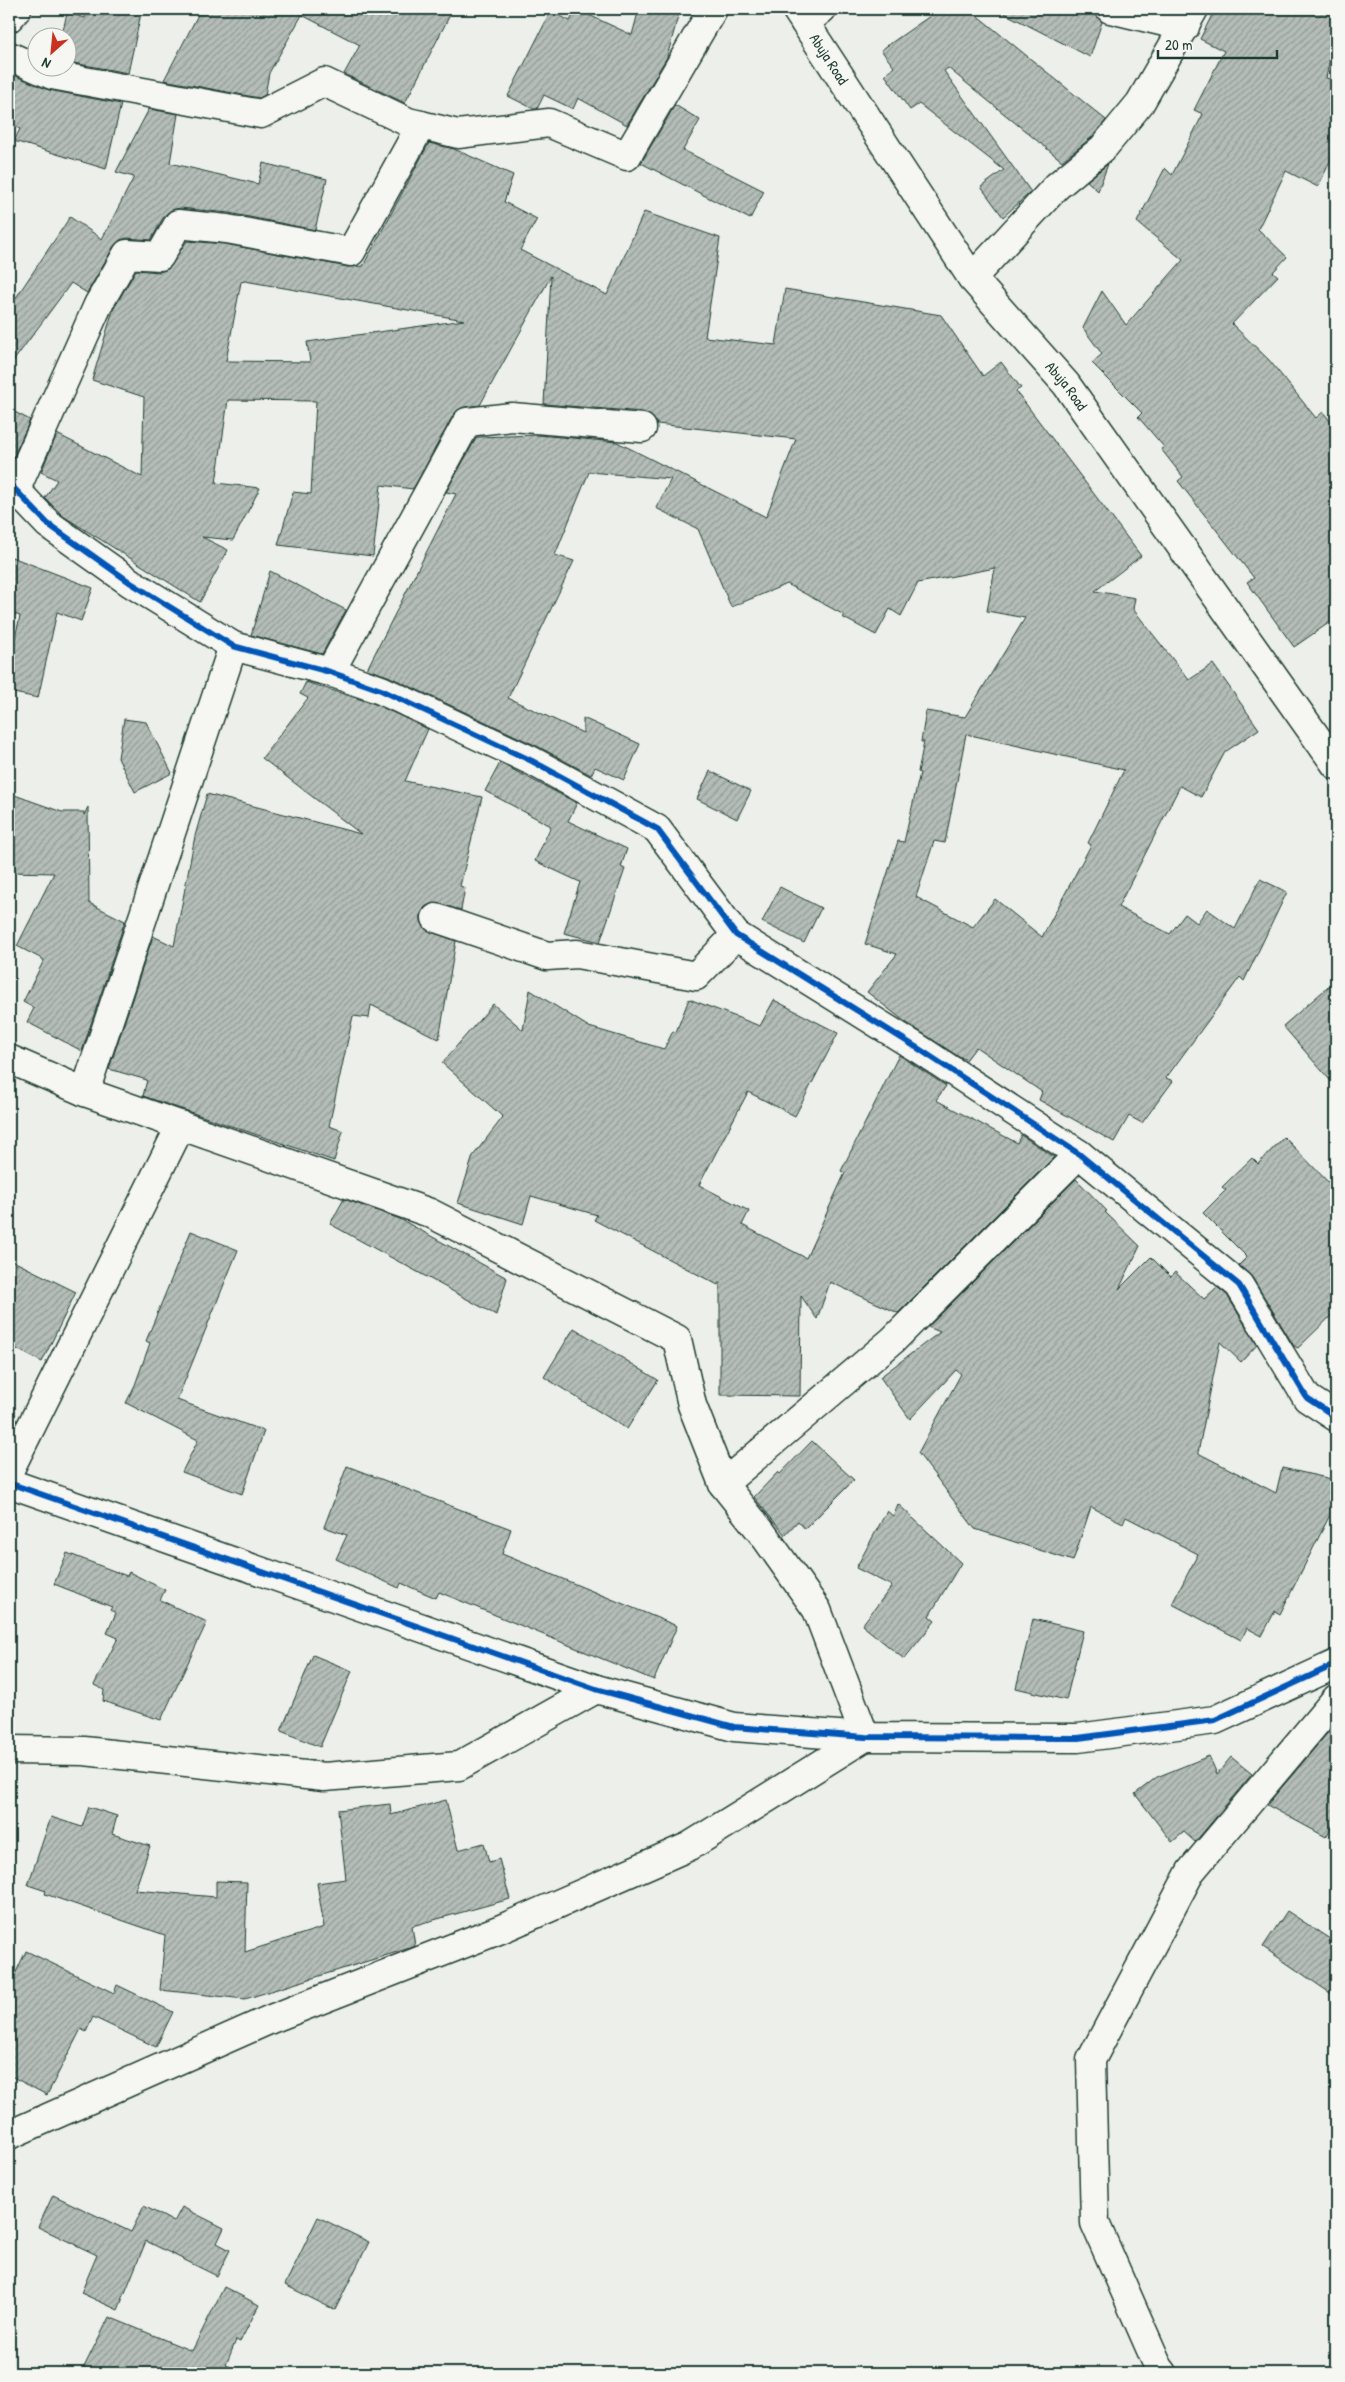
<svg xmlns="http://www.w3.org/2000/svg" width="1345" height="2382" font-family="'Patrick Hand',sans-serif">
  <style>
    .building { fill: url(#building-hatch); stroke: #1f3d34; fill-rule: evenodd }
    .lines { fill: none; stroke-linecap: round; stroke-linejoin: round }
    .minor-casing { stroke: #1f3d34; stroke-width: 31 }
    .major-casing { stroke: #1f3d34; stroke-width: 31 }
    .minor { stroke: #f6f6f2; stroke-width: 28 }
    .major { stroke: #f6f6f2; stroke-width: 28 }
    .cycleway-casing { stroke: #f6f6f2; stroke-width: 9 }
    .cycleway { stroke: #0057b8; stroke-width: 6 }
    .labels { text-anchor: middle; stroke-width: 5; stroke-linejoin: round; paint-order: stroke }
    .street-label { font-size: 15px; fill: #1f3d34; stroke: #f6f6f2 }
  </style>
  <defs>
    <pattern id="building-hatch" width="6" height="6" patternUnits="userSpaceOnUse" patternTransform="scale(1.25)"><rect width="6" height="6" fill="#b4bdb8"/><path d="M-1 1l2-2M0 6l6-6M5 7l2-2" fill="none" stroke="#929b96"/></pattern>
  </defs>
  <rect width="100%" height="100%" fill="#edefea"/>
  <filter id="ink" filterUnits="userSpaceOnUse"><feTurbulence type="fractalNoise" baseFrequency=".02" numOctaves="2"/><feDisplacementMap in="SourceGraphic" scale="10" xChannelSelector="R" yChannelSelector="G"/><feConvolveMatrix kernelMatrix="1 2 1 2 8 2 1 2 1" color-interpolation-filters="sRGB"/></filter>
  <g filter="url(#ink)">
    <g class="building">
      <path d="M87,9H142L128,73L68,62V38H44L46,30L62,35L67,13L85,18Z"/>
      <path d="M201,9H453L405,103L344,74L360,45L302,15L269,73L265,95L259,98L164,80Z"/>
      <path d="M576,9L632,35L639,9H680L667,57L627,125L578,98L573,109L544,95L537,109H534L508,96L551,11L570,21Z"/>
      <path d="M940,9H969L1106,120L1092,137L1062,161L948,68L944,71L1031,192L1003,217L981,187L1004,170L919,104L910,110L885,75L894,67L881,50Z"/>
      <path d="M996,9H1095V14L1102,22L1090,57Z"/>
      <path d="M1215,9H1323L1336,11V28L1326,78L1336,81V149L1318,187L1286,171L1258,229L1287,257L1273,272L1278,276L1232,324L1269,360L1316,418L1323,412L1336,428V618L1294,647L1247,582L1254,578L1178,481L1183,477L1161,449L1164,447L1138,417L1142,413L1092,363L1102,354L1083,328L1102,291L1126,325L1183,260L1137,222L1165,168L1172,175L1203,114L1194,110L1224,51L1200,39Z"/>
      <path d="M9,73L49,90L121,104L106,169L14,141L20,129L9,124Z"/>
      <path d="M675,105L700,120L683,150L764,191L750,219L641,163Z"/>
      <path d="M149,109L178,114L170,163L258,184L263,163L327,179L315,230L229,213L180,208L171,210L164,216L151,240L127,238L120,240L114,246L87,293L71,283L9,367V308L70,217L102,239L134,177L116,172Z"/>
      <path d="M429,143L454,149L513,175L504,202L537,219L520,250L607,295L644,212L720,238L705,337L776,345L785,289L941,315L983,376L1001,362L1021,388L1016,391L1141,556L1095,591L1135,598L1133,609L1189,680L1213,664L1259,729L1225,752L1201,797L1180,786L1118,907L1170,934L1185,914L1197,923L1207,909L1235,929L1260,879L1287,892L1244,981L1240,977L1166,1078L1173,1081L1142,1123L1129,1116L1114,1142L1039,1100L1042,1092L976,1047L966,1060L959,1056L962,1059L904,1021L867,992L897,954L865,944L898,841L904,842L920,773L918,772L924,742H921L926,711L965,717L1025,618L987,611L995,568L918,583L901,616L890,609L876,635L842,617L844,615L787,584L731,607L698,529L656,508L671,479L589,472L555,555L574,561L508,698L583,733V718L640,744L624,780L595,767L591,775L539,747L388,676L367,669L456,494L446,492L477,437L538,435L617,442L766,517L796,439L657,424L651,416L643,412L544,404L551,276L480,405L465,407L454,414L413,489L381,485L373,556L278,545L293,492L311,494L316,401L228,400L216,483L260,488L233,540L202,537L228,550L200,602L63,516L45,498L57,480L41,472L57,434L142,477L144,397L92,380L113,310L136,270L159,272L168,269L187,241L225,244L348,267L363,266ZM245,281L464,320L307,342L310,362L226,361L241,282ZM966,734L1124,770L1088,843L1091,845L1042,937L995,899L973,927L916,897L934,841L945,843Z"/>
      <path d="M1108,164L1098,191L1087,181Z"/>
      <path d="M9,409L30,420L13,458L9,456Z"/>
      <path d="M9,556L93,588L81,621L57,612L38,698L9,692V664L20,616L9,612Z"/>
      <path d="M270,571L346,610L322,654L251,635Z"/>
      <path d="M306,682L375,704L428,729L405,781L482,797L460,886L465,888L461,910L433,903L425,907L421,913V921L425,929L456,941L439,1039L371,1005L369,1018L353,1016L329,1126L343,1131L334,1161L143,1096L147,1080L109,1069L153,936L174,946L195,836L207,794L361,834L262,758L308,698L300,694Z"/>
      <path d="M124,719L146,722L172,773L135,792L118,758Z"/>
      <path d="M500,763L577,803L568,821L627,849L621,867L625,869L600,942L564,933L580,882L535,861L551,826L485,791Z"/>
      <path d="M710,771L751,791L737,819L697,799Z"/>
      <path d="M9,793L62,812H84V815L88,807L89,903L125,921L82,1051L27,1022L34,1008L23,1002L44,960L17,946L54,873L9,872Z"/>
      <path d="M780,887L821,908L804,943L762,922Z"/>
      <path d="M1336,980V1087L1283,1026Z"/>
      <path d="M530,990L589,1027L664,1049L673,1031L676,1032L689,999L760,1026L774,1000L838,1033L795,1116L748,1092L699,1185L749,1211L742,1225L806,1258L845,1173L841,1171L899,1055L946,1086L936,1100L1017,1143L1021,1135L1054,1157L898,1313L830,1282L817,1319L801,1296L800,1396L720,1395V1281L718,1285L594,1220L597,1215L531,1196L523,1224L458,1203L473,1156L503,1117L442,1063L493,1004L523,1030Z"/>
      <path d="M1284,1137L1336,1190V1311L1298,1348L1294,1346L1252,1277L1239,1265L1247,1257L1203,1213L1226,1190L1222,1187L1252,1158L1258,1164Z"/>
      <path d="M1076,1179L1107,1211L1105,1212L1140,1246L1119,1289L1151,1257L1171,1277L1175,1272L1204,1299L1217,1287L1227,1295L1257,1345L1241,1362L1220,1342L1198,1453L1276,1493L1282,1468L1336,1480V1503L1280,1614L1275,1611L1262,1636L1247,1628L1241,1640L1172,1604L1198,1554L1126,1517L1123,1523L1091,1507L1073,1561L975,1529L918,1453L961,1374L956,1370L910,1419L880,1377L940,1332L928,1327Z"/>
      <path d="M344,1199L400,1219L507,1278L496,1315L330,1224Z"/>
      <path d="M191,1231L238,1250L177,1400L264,1431L242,1494L182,1472L198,1440L126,1403L135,1385L150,1343L146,1341Z"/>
      <path d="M9,1259L76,1292L42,1362L9,1345Z"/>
      <path d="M574,1328L658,1380L627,1429L544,1377Z"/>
      <path d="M812,1441L854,1480L805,1529L798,1521L785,1535L754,1497L778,1472L780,1474Z"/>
      <path d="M347,1466L511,1529L502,1554L677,1626L654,1680L439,1592L436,1598L401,1583L399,1588L336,1559L347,1535L324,1527Z"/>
      <path d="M898,1504L961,1563L929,1616L935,1621L904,1659L862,1625L892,1586L856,1568L887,1511L893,1516Z"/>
      <path d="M67,1553L127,1576L129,1572L165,1590L160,1600L207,1622L161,1720L103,1701L104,1690L94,1685L118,1638L107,1633L116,1613L110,1610L112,1607L54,1584Z"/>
      <path d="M1033,1619L1083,1631L1066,1700L1016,1688Z"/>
      <path d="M313,1655L352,1671L320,1747L281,1731Z"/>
      <path d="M1336,1723V1819L1326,1837L1267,1805Z"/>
      <path d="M1209,1756L1217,1774L1231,1757L1252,1774L1195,1842L1184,1832L1172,1842L1135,1794L1157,1777Z"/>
      <path d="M446,1800L458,1850L484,1843L489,1862L499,1859L510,1899L412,1926L415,1946L410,1948L245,1999L160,1990L165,1935L45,1894L46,1891L28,1885L51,1817L82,1827L89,1807L117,1816L112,1834L150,1846L135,1890L216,1897V1881L247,1882L245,1952L324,1927L317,1883L346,1879L338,1810L390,1804L391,1815Z"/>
      <path d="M1287,1911L1336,1943V1997L1263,1947Z"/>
      <path d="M26,1951L114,1993L117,1985L173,2012L156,2047L93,2017L86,2032L81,2029L47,2095L9,2075V1987Z"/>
      <path d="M53,2195L131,2232L144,2206L174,2222L182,2207L224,2228L217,2243L230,2250L217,2276L146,2241L118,2310L81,2293L97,2255L38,2227Z"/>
      <path d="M318,2217L369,2242L335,2310L285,2285Z"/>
      <path d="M224,2287L259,2305L240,2342L236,2340L226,2365L244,2373H81L109,2317L192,2351Z"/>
    </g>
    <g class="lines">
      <defs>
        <g id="minor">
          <path d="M1110,9L1185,27"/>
          <path d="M9,18L17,9"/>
          <path d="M805,23L822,9"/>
          <path d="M9,56L52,75L261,114L324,82L408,122L421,125"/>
          <path d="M972,278L1057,186L1103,148L1140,103L1194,9"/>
          <path d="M9,483L48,524L131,583L233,646L330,672L381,690L532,761L657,829L736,935L919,1049L1079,1154L1239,1285L1307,1398L1336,1417"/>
          <path d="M16,489L98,305L127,254L160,256L178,224L227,229L351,252L421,125L458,134L549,123L627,156L713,9"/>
          <path d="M330,672L467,422L512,417L642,428"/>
          <path d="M436,918L547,956L577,954L696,976L736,935"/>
          <path d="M9,1059L85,1092L430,1213L677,1339L692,1405L723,1484L893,1340L1079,1154"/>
          <path d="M85,1092L233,646"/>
          <path d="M9,1471L181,1125"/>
          <path d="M9,1483L596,1689L734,1727L865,1737L1078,1738L1215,1720L1336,1664"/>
          <path d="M9,1750L84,1751L324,1777L459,1766L596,1689"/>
          <path d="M9,2135L271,2019L501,1929L690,1846L865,1737L817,1610L763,1534L723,1484"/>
          <path d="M1163,2373L1159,2368L1095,2223L1091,2060L1191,1871L1336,1699"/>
        </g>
        <g id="major">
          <path id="s1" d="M796,9L972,278L1066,384L1336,765"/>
        </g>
      </defs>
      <use href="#minor" class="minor-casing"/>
      <use href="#major" class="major-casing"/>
      <use href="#minor" class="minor"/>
      <use href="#major" class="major"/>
      <defs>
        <g id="cycleway">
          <path d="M9,483L48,524L131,583L233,646L330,672L381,690L532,761L657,829L736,935L919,1049L1079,1154L1239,1285L1307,1398L1336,1417"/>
          <path d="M9,1483L596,1689L734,1727L865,1737L1078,1738L1215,1720L1336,1664"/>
        </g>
      </defs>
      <use href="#cycleway" class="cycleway-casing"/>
      <use href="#cycleway" class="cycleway"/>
    </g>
  </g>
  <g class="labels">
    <g class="street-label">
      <text dy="5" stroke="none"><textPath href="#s1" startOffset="60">Abuja Road</textPath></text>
      <text dy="5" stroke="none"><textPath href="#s1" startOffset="465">Abuja Road</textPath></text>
    </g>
  </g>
  <rect width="1345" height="2382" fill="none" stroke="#f6f6f2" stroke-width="30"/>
  <rect x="15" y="15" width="1315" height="2352" fill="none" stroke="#1f3d34" stroke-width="2" filter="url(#ink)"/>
  <g transform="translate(52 52) rotate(207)"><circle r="24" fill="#f6f6f2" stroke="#a0aca6"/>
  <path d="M0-4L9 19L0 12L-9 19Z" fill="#c8321e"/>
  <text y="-8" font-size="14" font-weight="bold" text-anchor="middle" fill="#1f3d34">N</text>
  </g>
  <path d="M1158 50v8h119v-8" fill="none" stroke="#1f3d34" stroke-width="2.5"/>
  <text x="1165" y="50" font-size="15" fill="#1f3d34" stroke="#f6f6f2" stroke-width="4" paint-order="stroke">20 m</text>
</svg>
